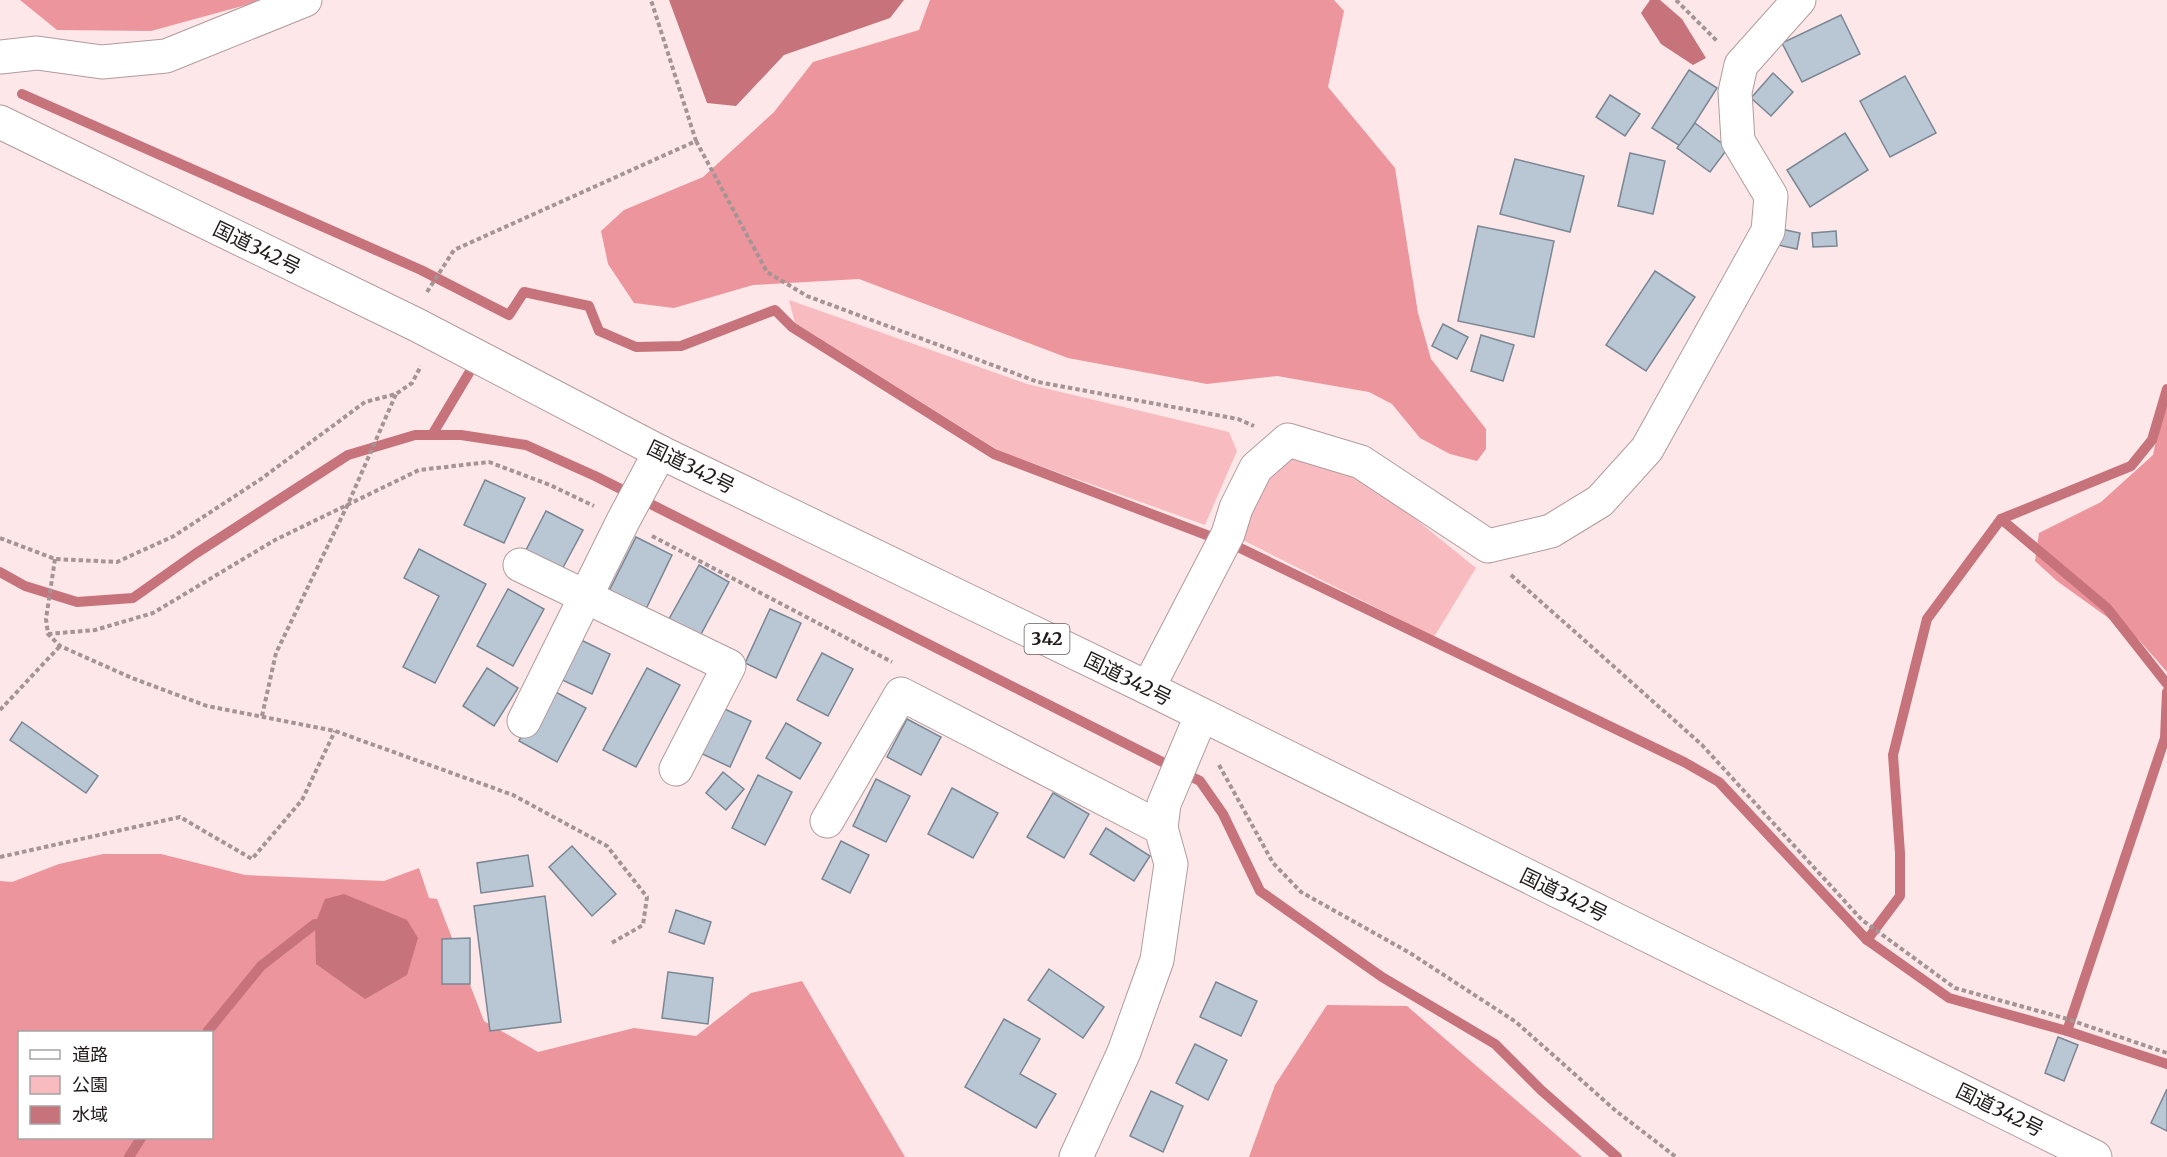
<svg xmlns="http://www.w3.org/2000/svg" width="2167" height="1157" font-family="Merriweather,'Noto Sans JP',serif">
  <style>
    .green { fill: #f8bbc0 }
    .forest { fill: #ec959d; fill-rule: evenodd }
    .water { fill: #c6737b }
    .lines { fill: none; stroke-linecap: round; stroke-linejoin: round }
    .stream { stroke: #c6737b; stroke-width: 10 }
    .building { fill: #b9c7d5; stroke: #798693; stroke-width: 1.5 }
    .minor-casing { stroke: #b19b9d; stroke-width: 35 }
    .trunk-casing { stroke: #b19b9d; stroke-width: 35 }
    .path { stroke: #a59495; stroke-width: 4; stroke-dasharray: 4.5 3; stroke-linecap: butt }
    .minor { stroke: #fff; stroke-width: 33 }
    .trunk { stroke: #fff; stroke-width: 33 }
    .labels { text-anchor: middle; stroke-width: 4.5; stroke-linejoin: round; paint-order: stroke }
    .shield { fill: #fff; stroke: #645e5f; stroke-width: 1.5 }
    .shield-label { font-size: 18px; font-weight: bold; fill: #21191a }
    .street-label { font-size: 20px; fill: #21191a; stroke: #fff }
  </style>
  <rect width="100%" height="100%" fill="#fee7e8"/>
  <g class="green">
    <path d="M789,300L1027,384L1229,432L1237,451L1205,525L1001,452L795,323Z"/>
    <path d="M1292,455L1355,470L1476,568L1434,637L1241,539L1249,497Z"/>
  </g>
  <g class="forest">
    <path d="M20,0H264L151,31L57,30Z"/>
    <path d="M930,0H1334L1344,11L1328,87L1395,168L1418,313L1431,359L1486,429V449L1477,461L1450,454L1420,438L1392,404L1369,392L1277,376L1207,384L1068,358L859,279L753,285L674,308L634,303L608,264L601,231L624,210L703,177L774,112L813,62L919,30Z"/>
    <path d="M2167,389V672L2139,640L2057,581L2035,561L2039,533L2101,502L2153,455Z"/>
    <path d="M103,854H161L245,875L384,881L419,868L429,898L437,899L484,1021L538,1052L634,1028L696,1036L751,993L802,981L905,1157H0V881L12,882L59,864ZM20,1032H212V1138H20Z"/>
    <path d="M1327,1005L1407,1006L1582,1157H1249L1275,1085Z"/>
  </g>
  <g class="water">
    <path d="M669,0H904L890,18L784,55L736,106L707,103Z"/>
    <path d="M1650,0H1660L1682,19L1706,58L1693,65L1661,44L1641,13Z"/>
    <path d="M344,894L407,920L418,938L407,975L365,999L316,964L315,924L325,899Z"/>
  </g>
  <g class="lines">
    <g class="stream">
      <path d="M22,94L421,270L509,315L524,292L589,306L599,331L636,347L681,346L775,310L792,327L994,454L1238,547L1684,762L1719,782L1867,940L1949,998L2067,1031L2167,1064"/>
      <path d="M432,435L469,373"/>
      <path d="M2001,519L2107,608L2167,684"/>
      <path d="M0,572L25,586L77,602L133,598L195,554L348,455L415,435H461L526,445L595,476L1200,781L1223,814L1260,891L1382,977L1495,1044L1541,1090L1617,1157"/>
      <path d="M1867,940L1900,896V853L1893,755L1927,619L2001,519L2131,466L2152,440L2167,389"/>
      <path d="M2067,1031L2165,738L2167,692"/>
      <path d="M207,1032L261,966L315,924"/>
      <path d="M129,1157L141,1138"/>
    </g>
  </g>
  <g class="building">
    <path d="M1841,15L1860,54L1802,82L1782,43Z"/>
    <path d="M1689,70L1717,88L1680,146L1652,128Z"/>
    <path d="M1773,73L1793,92L1771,116L1751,98Z"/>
    <path d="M1905,76L1936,133L1890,157L1860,101Z"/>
    <path d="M1610,95L1640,114L1625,136L1596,117Z"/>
    <path d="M1695,123L1728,148L1710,172L1677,148Z"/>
    <path d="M1845,133L1868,170L1810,207L1787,170Z"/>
    <path d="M1630,153L1665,161L1653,214L1618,206Z"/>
    <path d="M1515,159L1584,176L1570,232L1500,214Z"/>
    <path d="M1478,226L1554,241L1534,337L1458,321Z"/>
    <path d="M1781,229L1800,233L1797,249L1778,245Z"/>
    <path d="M1836,231L1837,246L1813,247L1812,233Z"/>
    <path d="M1655,271L1695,297L1646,371L1606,345Z"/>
    <path d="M1443,324L1468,337L1457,359L1432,346Z"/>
    <path d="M1481,335L1514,345L1503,381L1471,371Z"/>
    <path d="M485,480L525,498L504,543L464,525Z"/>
    <path d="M546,511L583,530L559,575L523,556Z"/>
    <path d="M636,537L672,555L646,609L609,591Z"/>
    <path d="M419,549L486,584L435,683L403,667L439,596L404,578Z"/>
    <path d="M699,565L729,582L700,636L669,619Z"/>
    <path d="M508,589L544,609L513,666L477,646Z"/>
    <path d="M770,609L801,623L776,678L745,663Z"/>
    <path d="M577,638L610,654L592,694L558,678Z"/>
    <path d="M822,653L853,669L828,716L797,700Z"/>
    <path d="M487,668L518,688L494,726L463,706Z"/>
    <path d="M647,668L680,685L636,767L603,750Z"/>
    <path d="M548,688L586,708L557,762L519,741Z"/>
    <path d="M716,705L751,721L730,767L694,750Z"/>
    <path d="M907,719L941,737L921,775L887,757Z"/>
    <path d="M22,722L98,776L86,793L10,740Z"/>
    <path d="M786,723L821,743L800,779L766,758Z"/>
    <path d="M723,772L744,789L726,810L706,793Z"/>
    <path d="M758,775L792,792L765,845L732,828Z"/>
    <path d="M876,779L910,796L886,842L853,826Z"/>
    <path d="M952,788L998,813L973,858L928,834Z"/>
    <path d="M1053,793L1089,814L1064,858L1027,837Z"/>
    <path d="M1106,828L1150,856L1134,881L1090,854Z"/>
    <path d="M841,841L869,855L850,893L822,879Z"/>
    <path d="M572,846L616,894L592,916L549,867Z"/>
    <path d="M528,855L533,886L481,893L477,863Z"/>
    <path d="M545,896L561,1022L490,1031L474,906Z"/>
    <path d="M676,910L711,922L704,944L669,932Z"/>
    <path d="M470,938V984H442V939Z"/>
    <path d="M1049,969L1104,1007L1083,1038L1028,1000Z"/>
    <path d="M668,972L713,978L708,1024L662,1018Z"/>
    <path d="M1216,982L1257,1001L1241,1036L1200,1017Z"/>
    <path d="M1004,1019L1040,1039L1020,1074L1056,1094L1036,1128L965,1087Z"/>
    <path d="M2058,1037L2078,1045L2064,1081L2045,1073Z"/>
    <path d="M1195,1044L1227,1060L1208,1100L1176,1083Z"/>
    <path d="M2167,1089V1131L2151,1123Z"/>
    <path d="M1151,1091L1183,1106L1163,1152L1130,1136Z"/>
  </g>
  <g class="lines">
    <defs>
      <g id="minor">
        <path d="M0,57L37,53L102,62L166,56L305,0"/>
        <path d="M520,565L729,666L676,769"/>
        <path d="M1148,688L1228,534L1236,508L1256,468L1288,440L1361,462L1488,546L1551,531L1600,501L1647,449L1768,231L1771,196L1738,141L1735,92L1741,65L1799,0"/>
        <path d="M524,721L623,521L660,452"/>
        <path d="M827,821L901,694L1161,828L1171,864L1157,960L1124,1052L1076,1157"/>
        <path d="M1161,828L1164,804L1201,716"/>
      </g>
      <path id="trunk" d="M0,122L417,325L660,452L1148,688L2095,1157"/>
    </defs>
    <use href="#minor" class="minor-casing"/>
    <use href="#trunk" class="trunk-casing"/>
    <g class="path">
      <path d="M1676,0L1717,41"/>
      <path d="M696,141L767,272L807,296L1038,382L1238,419L1254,426"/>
      <path d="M427,292L454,250L696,141L651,0"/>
      <path d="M652,536L892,662"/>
      <path d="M0,538L55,559L117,562L174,536L261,479L365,402L396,394L412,383L421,366"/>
      <path d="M55,559L46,619L48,634L60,646L132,678L207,706L335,731L513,795L607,846L647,897L643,925L610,944"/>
      <path d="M1511,575L1702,745L1862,920L1955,988L2064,1018L2167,1053"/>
      <path d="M48,634L95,630L153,613L275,540L419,470L489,462L550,485L594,506"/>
      <path d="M0,710L60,646"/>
      <path d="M262,716L276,653L348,504L396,394"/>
      <path d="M1219,765L1273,863L1301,892L1410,953L1516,1022L1616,1111L1676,1157"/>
      <path d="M0,857L180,817L252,859L302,800L335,731"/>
    </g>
    <use href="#minor" class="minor"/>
    <use href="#trunk" class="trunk"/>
  </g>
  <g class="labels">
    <rect class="shield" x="1024.5" y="624" width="45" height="30" rx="4.5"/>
    <g class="shield-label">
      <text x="1047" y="645">342</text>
    </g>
    <g class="street-label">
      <text transform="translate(257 248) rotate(26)" y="7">国道342号</text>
      <text transform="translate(691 467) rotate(26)" y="7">国道342号</text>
      <text transform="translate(1128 679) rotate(26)" y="7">国道342号</text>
      <text transform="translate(1564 895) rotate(26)" y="7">国道342号</text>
      <text transform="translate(2000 1110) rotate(26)" y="7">国道342号</text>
    </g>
  </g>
  <rect x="18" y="1031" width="195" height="108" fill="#ffffff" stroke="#a6a3a3" stroke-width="1.5"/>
  <rect x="30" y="1050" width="30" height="9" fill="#ffffff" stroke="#a6a3a3" stroke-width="1.5"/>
  <text x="72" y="1061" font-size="18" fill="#21191a">道路</text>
  <rect x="30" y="1076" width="30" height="18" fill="#f8bbc0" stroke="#a6a3a3" stroke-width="1.5"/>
  <text x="72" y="1091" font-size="18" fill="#21191a">公園</text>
  <rect x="30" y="1106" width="30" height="18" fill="#c6737b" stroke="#a6a3a3" stroke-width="1.5"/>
  <text x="72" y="1121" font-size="18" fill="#21191a">水域</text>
</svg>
